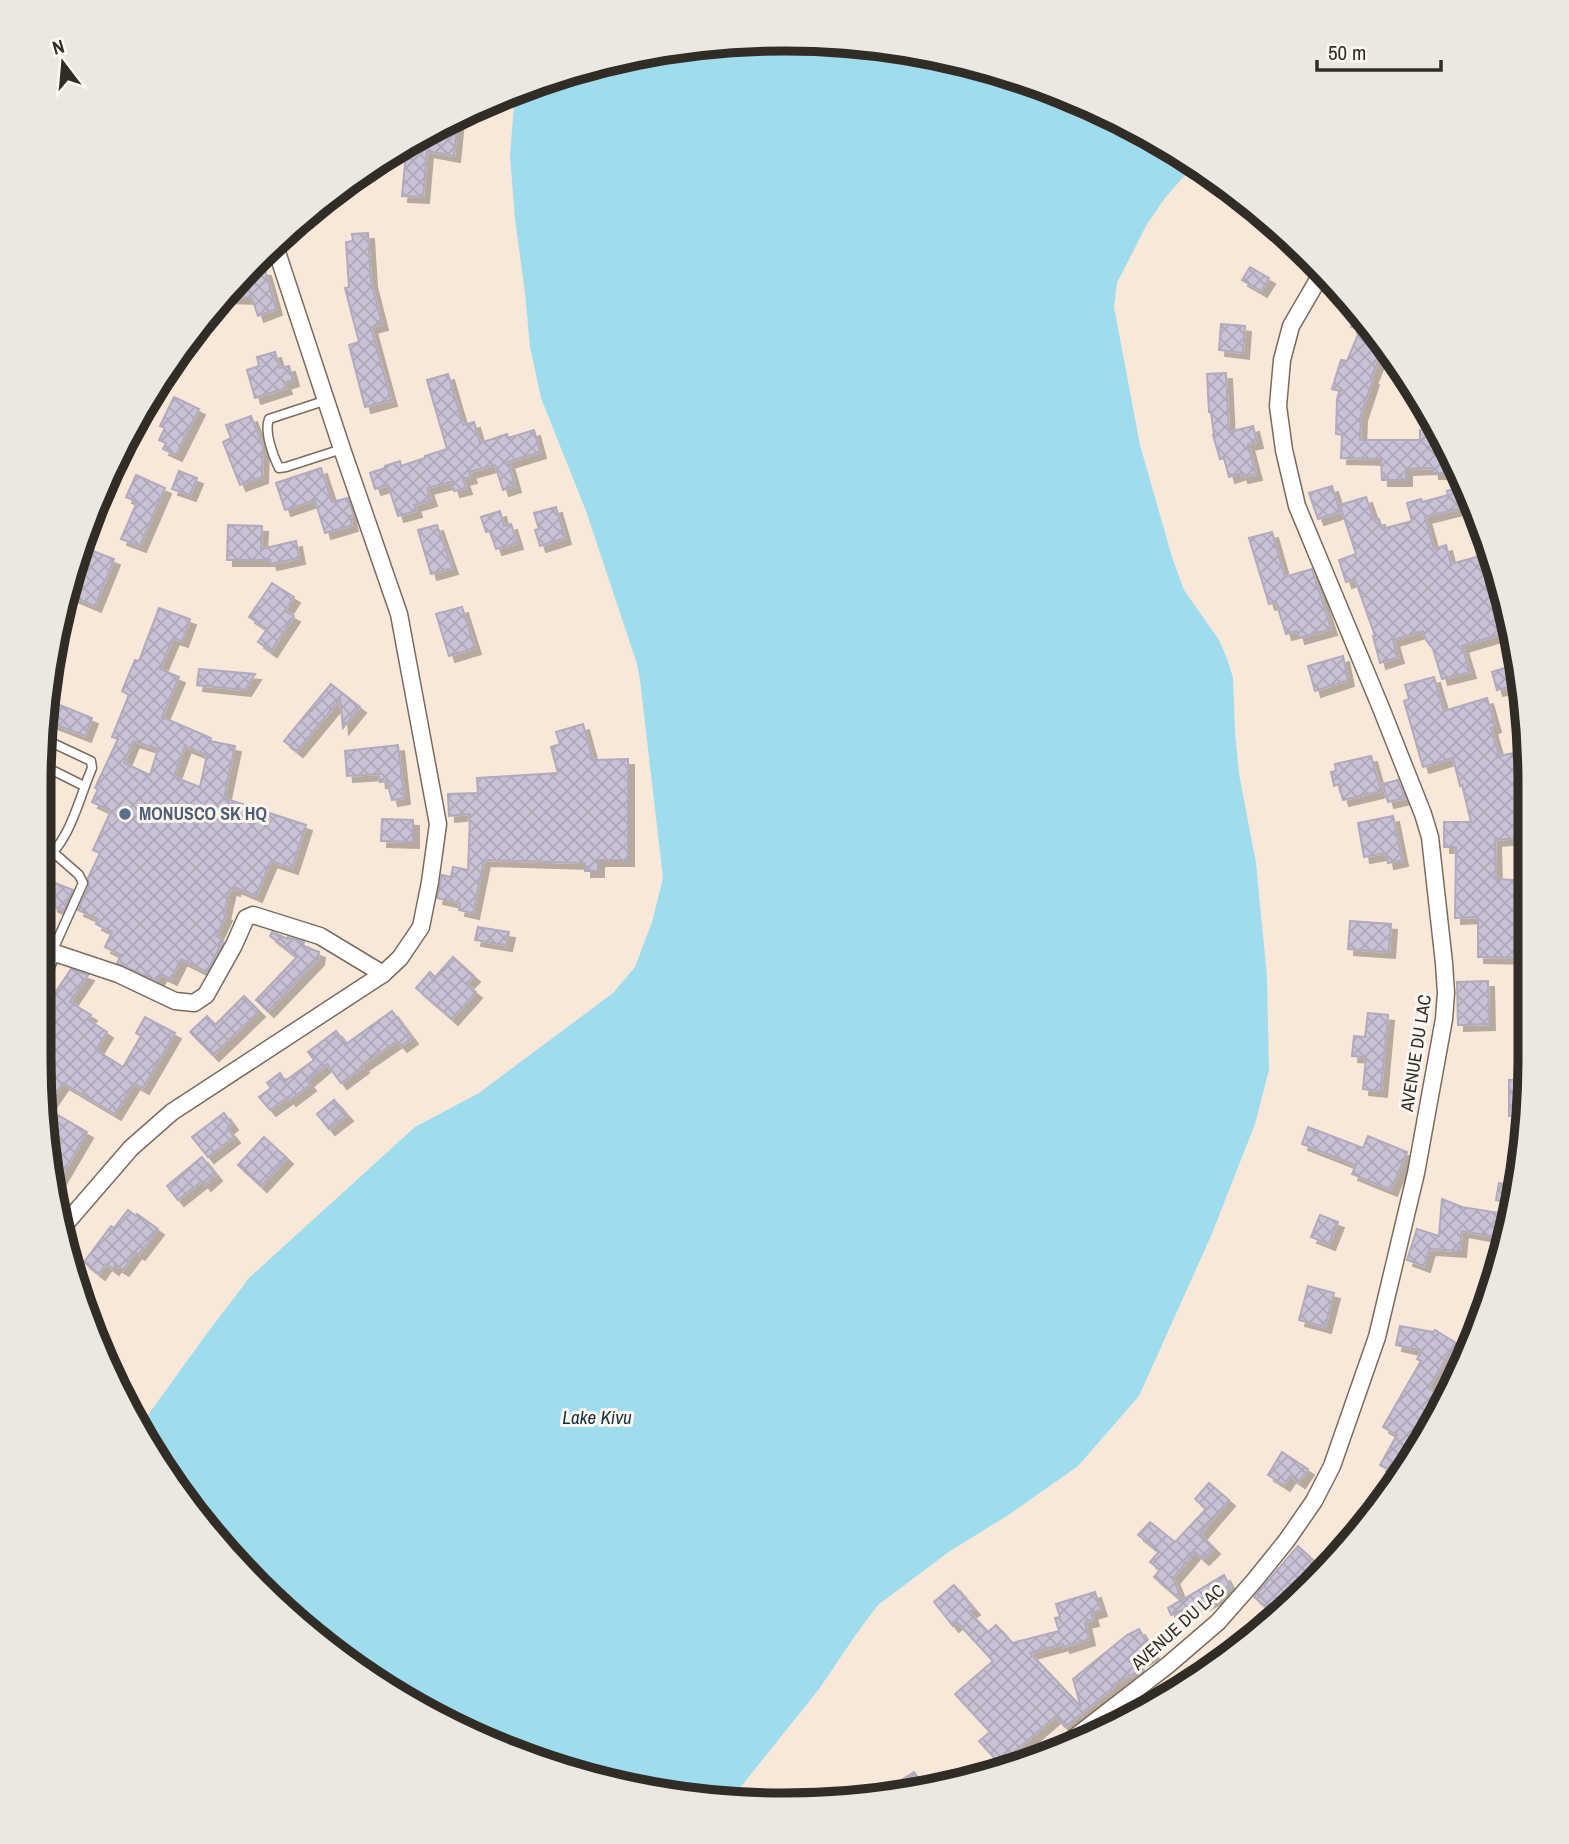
<svg xmlns="http://www.w3.org/2000/svg" width="1569" height="1844" font-family="'Archivo Narrow',sans-serif">
  <style>
    .water { fill: #9fddee }
    .building { fill: url(#building-cross-hatch); stroke: #b1aabd; stroke-width: 2; fill-rule: evenodd; filter: url(#shadow) }
    .lines { fill: none; stroke-linecap: round; stroke-linejoin: round }
    .service-casing { stroke: #796c5e; stroke-width: 11 }
    .minor-casing { stroke: #796c5e; stroke-width: 19 }
    .service { stroke: #fff; stroke-width: 8 }
    .minor { stroke: #fff; stroke-width: 16 }
    .service-dot { fill: #5c6f8a; stroke: #fdf7f1; stroke-width: 2.5 }
    .labels { text-anchor: middle; stroke-width: 6; stroke-linejoin: round; paint-order: stroke }
    .service-label { font-size: 18px; font-weight: bold; fill: #4e5e75; stroke: #fdf7f1; text-anchor: start }
    .street-label { font-size: 18px; fill: #322c26; stroke: #fdf7f1 }
    .water-label { font-size: 19px; font-style: italic; fill: #133239; stroke: #fdf7f1 }
    .rim { fill: none; stroke: #322c26; stroke-width: 9 }
  </style>
  <defs>
    <pattern id="building-cross-hatch" width="8" height="8" patternUnits="userSpaceOnUse" patternTransform="scale(1.75)"><rect width="8" height="8" fill="#c9c2d5"/><path d="M0 0l8 8M0 8l8-8" fill="none" stroke="#ada7b7"/></pattern>
    <filter id="shadow"><feDropShadow dx="6" dy="6" stdDeviation="0" flood-color="#0004"/></filter>
  </defs>
  <rect width="100%" height="100%" fill="#f8e8d9"/>
  <path class="water" d="M833,40L977,64L1114,115L1194,165L1165,198L1147,224L1117,283L1114,307L1140,445L1172,557L1184,590L1219,640L1228,661L1233,678L1235,731L1239,774L1256,863L1267,977L1269,1070L1255,1124L1211,1236L1139,1396L1078,1466L1010,1514L950,1551L878,1605L857,1633L819,1689L731,1799H687L499,1749L370,1680L223,1551L140,1426L208,1332L250,1277L415,1127L479,1093L613,993L635,967L652,922L663,878L640,680L637,664L586,511L541,398L530,347L525,293L515,219L510,156L515,91L544,78L687,45Z"/>
  <g class="building">
    <path d="M458,117L454,156L427,151L423,197L402,196L407,142Z"/>
    <path d="M368,233L371,281L382,324L371,327L391,400L365,407L349,345L359,342L345,288L349,287L346,242L353,241L352,234Z"/>
    <path d="M1250,267L1269,278L1261,291L1242,280Z"/>
    <path d="M249,270H265L276,309L258,316L252,298L224,297Z"/>
    <path d="M1358,310L1384,347L1371,378L1373,379L1361,415L1360,440H1420V430H1439L1458,473H1433V468L1406,469V480H1382L1381,459L1341,458L1342,435L1336,434L1337,399L1340,391L1332,389L1341,360L1347,361L1360,330L1351,327Z"/>
    <path d="M1221,324L1245,326L1243,353L1219,350Z"/>
    <path d="M275,352L280,368L289,366L293,380L284,383L286,388L255,398L247,370L259,366L257,357Z"/>
    <path d="M1226,373L1229,432L1253,426L1257,442L1248,444L1256,474L1242,477L1241,473L1229,477L1224,458L1220,459L1213,435H1214L1211,412H1209L1207,374Z"/>
    <path d="M448,374L463,425L474,422L480,443L507,434L508,438L534,430L540,452L508,462L515,486L503,490L495,465L469,472L471,477L463,479L466,488L454,491L451,482L427,488L431,500L414,505L416,511L398,516L388,485L375,489L370,473L385,468V466L400,461L401,466L425,458V456L447,449L427,380Z"/>
    <path d="M174,397L199,409L176,455L163,449L166,443L159,440L165,428L160,426Z"/>
    <path d="M251,416L263,446L262,477L240,485L223,442L231,438L226,425Z"/>
    <path d="M321,468L332,502L348,498L354,515L350,516L352,525L325,533L315,500L285,510L276,483Z"/>
    <path d="M179,471L197,478L190,495L172,489Z"/>
    <path d="M136,475L165,488L140,546L121,539L137,502L126,497Z"/>
    <path d="M1332,486L1340,512L1318,519L1309,493Z"/>
    <path d="M1464,486L1473,505L1425,517L1434,549L1446,545L1451,564L1480,556L1479,552L1492,550L1495,567L1486,569L1494,599L1492,600L1502,634L1462,646L1470,672L1442,679L1433,649L1426,640L1423,631L1393,640L1398,657L1380,663L1373,636H1375L1355,579L1346,582L1339,560L1356,554L1340,505L1366,497L1374,520L1379,519L1382,529L1412,521L1407,503L1421,499L1422,502L1448,495L1447,491Z"/>
    <path d="M556,507L565,538L540,546L535,530L539,529L534,513Z"/>
    <path d="M500,511L504,526L511,524L517,543L496,549L490,531L486,532L481,517Z"/>
    <path d="M228,525L262,526L261,549L296,541L299,558L271,564L270,560H227Z"/>
    <path d="M437,525L452,568L431,574L418,530Z"/>
    <path d="M1272,532L1285,577L1312,569L1331,629L1299,638L1297,631L1286,634L1276,602L1269,604L1249,538Z"/>
    <path d="M93,551L114,559L95,606L67,594L73,568L85,573Z"/>
    <path d="M272,583L294,597L285,611L294,616L271,651L258,642L267,629L249,617Z"/>
    <path d="M462,607L475,648L449,656L436,614Z"/>
    <path d="M159,608L190,619L182,641L173,638L160,669L179,677L162,717L211,738L210,741L235,746L224,798L306,825L292,868L271,861L256,896L235,887L234,890L230,888L224,914L226,915L216,936L223,940L207,972L181,959L171,979L161,974L157,981L117,963L121,955L105,947L112,932L96,924L98,919L78,910L89,886L88,878L100,853L93,850L111,811L92,802L98,789L95,788L118,739L112,737L129,695L122,691L135,660L139,661ZM133,741L158,749L150,775L124,763ZM185,746L207,755L200,787L174,777Z"/>
    <path d="M1343,656L1348,680L1315,691L1308,666Z"/>
    <path d="M1511,666L1516,685L1497,690L1492,672Z"/>
    <path d="M199,669L255,674L245,690L197,685Z"/>
    <path d="M1434,677L1444,711L1487,698L1495,726L1491,728L1499,756L1529,750V778L1527,779L1529,837L1495,840L1496,879L1530,881V958L1478,957V917L1455,918L1456,847H1444V822H1471L1462,785L1460,786L1453,758L1423,767L1404,701L1409,699L1405,685Z"/>
    <path d="M331,684L360,707L343,728L340,699L297,751L284,741Z"/>
    <path d="M45,699L92,718L85,736L44,720Z"/>
    <path d="M583,724L593,760L628,759V860H598V871H585V863L484,860L473,913L459,910L460,903L437,898L442,875L451,877L453,867L468,870L470,814L449,816L448,794L478,793L477,778L558,773L551,747L560,744L556,732Z"/>
    <path d="M398,745L404,798L392,800L387,781L380,782L379,774L347,776L345,751Z"/>
    <path d="M1371,756L1381,791L1343,800L1339,784L1334,786L1331,772L1336,771L1335,764Z"/>
    <path d="M1398,780L1405,798L1388,802L1383,784Z"/>
    <path d="M1393,816L1402,860L1388,863L1386,853L1364,857L1358,823Z"/>
    <path d="M382,819L413,820V842L381,841Z"/>
    <path d="M48,880L73,890L64,910L52,906Z"/>
    <path d="M1350,921L1391,924L1389,952L1348,949Z"/>
    <path d="M478,927L509,932L506,945L475,940Z"/>
    <path d="M272,932L288,939V937L304,942L303,946L319,952L318,959L268,1011L256,1000L297,957L270,936Z"/>
    <path d="M453,957L474,976L466,984L476,992L452,1019L416,988L430,972L435,977Z"/>
    <path d="M71,969L88,975L70,1002L91,1015L87,1019L107,1032L96,1050L123,1067L141,1036L136,1033L145,1017L175,1033L143,1088L134,1083L115,1114L63,1083L46,1108L87,1132L55,1187L51,1153L61,1138L48,1130L38,1060L39,1010L52,990L55,993Z"/>
    <path d="M1488,981L1489,1024L1458,1025L1457,982Z"/>
    <path d="M244,996L259,1011L213,1055L190,1032L207,1016L215,1025Z"/>
    <path d="M392,1011L412,1038L401,1046L397,1041L362,1065L363,1067L341,1083L327,1064L307,1081L310,1085L290,1100L288,1097L270,1110L259,1097L271,1088L267,1083L280,1073L285,1081L314,1060L308,1052L336,1031L346,1044Z"/>
    <path d="M1368,1013L1388,1015L1381,1091L1363,1089L1366,1057L1352,1056L1354,1036L1365,1037Z"/>
    <path d="M1529,1079L1525,1116H1509V1080Z"/>
    <path d="M334,1100L347,1115L329,1129L317,1114Z"/>
    <path d="M224,1113L232,1124L227,1128L234,1137L208,1157L192,1137Z"/>
    <path d="M1308,1127L1363,1148L1368,1136L1407,1152L1391,1190L1352,1174L1356,1165L1302,1144Z"/>
    <path d="M264,1137L287,1158L261,1186L238,1165Z"/>
    <path d="M202,1157L216,1175L205,1185L202,1181L178,1200L167,1186Z"/>
    <path d="M1499,1183L1518,1186L1516,1205L1496,1200Z"/>
    <path d="M1442,1199L1462,1207L1505,1214L1501,1238L1462,1231L1460,1251L1429,1249L1424,1266L1407,1260L1417,1229L1439,1236Z"/>
    <path d="M128,1210L136,1216L137,1214L158,1229L139,1254L136,1252L123,1270L115,1265L113,1269L106,1264L99,1274L84,1262L111,1226L114,1228Z"/>
    <path d="M1320,1215L1338,1222L1329,1244L1311,1237Z"/>
    <path d="M1308,1286L1334,1293L1325,1327L1299,1320Z"/>
    <path d="M1400,1326L1433,1332L1435,1330L1456,1343L1428,1388L1445,1398L1402,1477L1380,1465L1397,1435L1383,1427L1421,1361L1417,1359L1422,1351L1396,1345Z"/>
    <path d="M1282,1452L1308,1469L1299,1482L1290,1476L1284,1485L1268,1475Z"/>
    <path d="M1209,1483L1229,1500L1200,1534L1214,1548L1203,1559L1195,1552L1173,1578L1182,1600L1224,1575L1231,1588L1202,1605L1201,1603L1171,1615L1168,1608L1181,1600L1154,1577L1160,1570L1150,1562L1159,1552L1138,1535L1150,1522L1175,1542L1206,1509L1195,1499Z"/>
    <path d="M1298,1546L1325,1571L1312,1587L1275,1615L1254,1597Z"/>
    <path d="M954,1585L974,1609L969,1612L988,1632L996,1625L1012,1643L1059,1631L1055,1618L1060,1617L1056,1604L1095,1592L1101,1610L1091,1613L1093,1620L1085,1622L1089,1639L1064,1647L1063,1644L1030,1653L1081,1707L1073,1679L1127,1635L1139,1629L1153,1653L1137,1663L1141,1670L1112,1685L1114,1687L1065,1727L1056,1716L1000,1764L979,1741L990,1732L955,1694L993,1661L957,1622L953,1626L934,1602Z"/>
    <path d="M914,1772L926,1789L902,1794L895,1784Z"/>
  </g>
  <g class="lines">
    <defs>
      <g id="service">
        <path d="M327,400L269,419C264,432 273,456 279,468L286,467L342,449"/>
        <path d="M44,766L84,786"/>
        <path d="M42,862C70,843 79,798 92,768L91,761L44,739"/>
        <path d="M52,952L83,883L79,875L54,853"/>
      </g>
      <g id="minor">
        <path d="M40,948L118,974L175,1001L194,1003L206,995L234,945L246,918L253,915L320,936L383,974"/>
        <path d="M40,981L52,952"/>
        <path d="M61,1229L131,1148L172,1112L383,974L400,958L421,927L430,882L438,824L399,614L342,449L274,243"/>
        <path d="M1057,1751L1168,1665L1218,1622L1254,1581L1287,1540L1314,1501L1332,1466L1377,1337L1416,1173L1444,1019L1446,993L1444,963L1430,837L1423,814L1381,708L1297,506L1284,450L1278,406L1282,360L1291,326L1323,271"/>
      </g>
    </defs>
    <use href="#service" class="service-casing"/>
    <use href="#minor" class="minor-casing"/>
    <use href="#service" class="service"/>
    <use href="#minor" class="minor"/>
  </g>
  <circle class="service-dot" cx="125" cy="814" r="7"/>
  <g class="labels">
    <g class="service-label">
      <text x="139" y="820">MONUSCO SK HQ</text>
    </g>
    <g class="street-label">
      <text transform="translate(1416 1053) rotate(-81)" y="6">AVENUE DU LAC</text>
      <text transform="translate(1178 1627) rotate(-42)" y="6">AVENUE DU LAC</text>
    </g>
    <g class="water-label">
      <text x="597" y="1424">Lake Kivu</text>
    </g>
  </g>
  <path d="M0 0H1569V1844H0ZM784 51H785A733 733 0 0 1 1518 784V1060A733 733 0 0 1 785 1793H784A733 733 0 0 1 51 1060V784A733 733 0 0 1 784 51Z" fill="#ede7e1" fill-rule="evenodd"/>
  <path class="rim" d="M784 51H785A733 733 0 0 1 1518 784V1060A733 733 0 0 1 785 1793H784A733 733 0 0 1 51 1060V784A733 733 0 0 1 784 51Z"/>
  <g transform="translate(63 63) rotate(344)" stroke="#fdf7f1" stroke-width="5" paint-order="stroke">
  <path d="M0-5L12 26L0 18L-12 26Z" fill="#322c26"/>
  <text y="-10" font-size="19" font-weight="bold" text-anchor="middle" fill="#322c26">N</text>
  </g>
  <path d="M1317 60v10h124v-10" fill="none" stroke="#322c26" stroke-width="3.5"/>
  <text x="1328" y="60" font-size="21" fill="#322c26" stroke="#fdf7f1" stroke-width="5" paint-order="stroke">50 m</text>
</svg>
